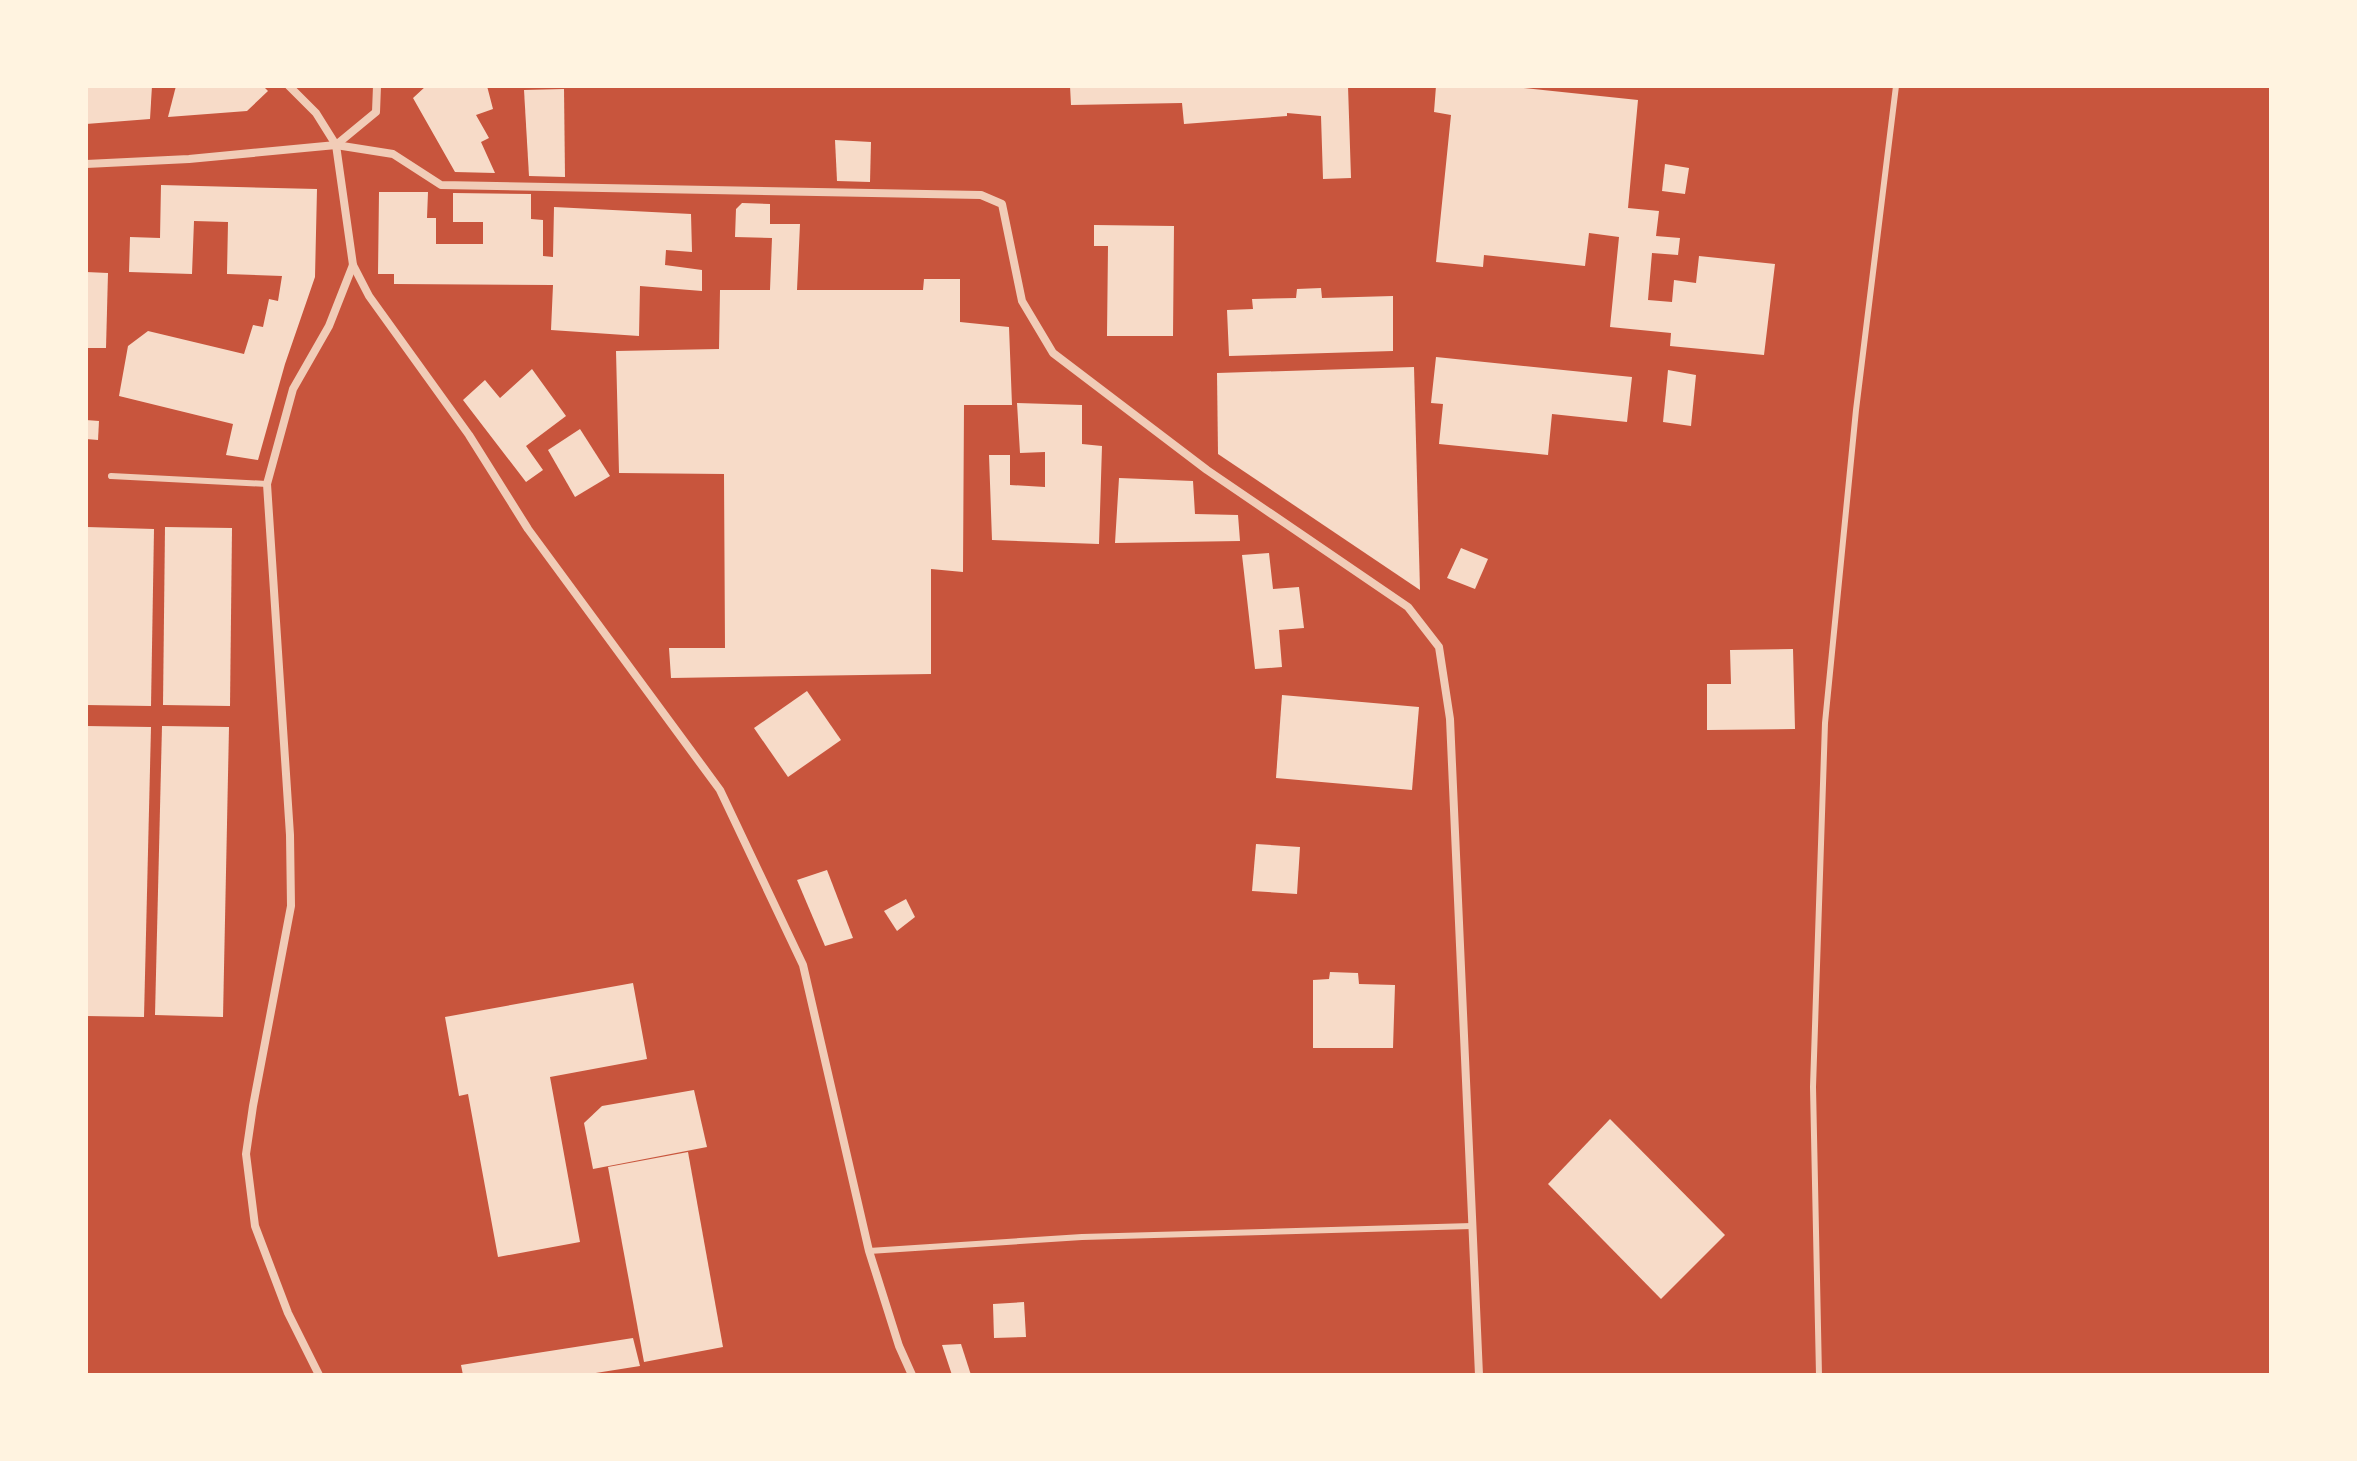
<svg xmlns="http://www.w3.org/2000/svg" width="2357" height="1461" font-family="'IBM Plex Sans',sans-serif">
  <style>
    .building { fill: #f7dbc8 }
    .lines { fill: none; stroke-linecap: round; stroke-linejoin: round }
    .service { stroke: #f1ccb7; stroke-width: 6 }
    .minor { stroke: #f1ccb7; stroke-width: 8 }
  </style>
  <rect width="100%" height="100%" fill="#c8553d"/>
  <g class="building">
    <path d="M86,86H152L150,119L86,124Z"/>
    <path d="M176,86H263L268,91L247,111L168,117Z"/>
    <path d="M426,86H487L493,109L476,115L489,138L481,142L495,173L455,172L413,98Z"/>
    <path d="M1070,86H1348L1351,178L1323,179L1321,116L1287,113V116L1184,124L1182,103L1071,105Z"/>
    <path d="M1436,86H1505L1638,100L1628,208L1659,211L1656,236L1680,238L1678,255L1652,253L1648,300L1672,302L1674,280L1696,283L1699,256L1775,264L1764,355L1670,346L1671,333L1610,327L1619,237L1589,233L1585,266L1484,255L1483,267L1436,262L1451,115L1434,112Z"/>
    <path d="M564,89L565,177L529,176L524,90Z"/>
    <path d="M835,140L871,142L870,182L837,181Z"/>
    <path d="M1665,164L1689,168L1685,194L1662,191Z"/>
    <path d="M161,185L317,189L315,277L285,364L258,460L226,455L233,424L119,396L128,346L148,331L244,354L253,325L263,327L269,299L278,301L282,276L227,274L228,222L194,221L192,274L129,272L130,237L160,238Z"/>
    <path d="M379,192H428L427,218H436V244H483V222H453V193L531,194V219L543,220V256L553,257L554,207L691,214L692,252L666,250L665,265L702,270V291L640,286L639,336L551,330L553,285L394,284V274H378Z"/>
    <path d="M742,203L770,204V224H800L797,290H923L924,279H960V322L1009,327L1012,405H964L963,572L931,569V674L671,678L669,648H725L724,474L619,473L616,351L719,349L720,290H770L772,238L735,237L736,209Z"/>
    <path d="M1094,225L1174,226L1173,336H1107L1108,246H1094Z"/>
    <path d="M86,272L108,273L106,348H86Z"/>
    <path d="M1321,288L1322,298L1393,296V351L1229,356L1227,310L1253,309L1252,299L1296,298L1297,289Z"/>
    <path d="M1436,357L1632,377L1627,422L1552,414L1548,455L1439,444L1443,404L1431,403Z"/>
    <path d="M1414,367L1420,590L1218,454L1217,373Z"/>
    <path d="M532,369L566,416L526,446L543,470L526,482L463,400L485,380L500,398Z"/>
    <path d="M1668,370L1696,375L1691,426L1663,422Z"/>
    <path d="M1017,403L1082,405V444L1102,446L1099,544L992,540L989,455H1010V485L1045,487V452L1020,453Z"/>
    <path d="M86,420L99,421L98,440L86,439Z"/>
    <path d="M580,429L610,476L575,497L548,450Z"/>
    <path d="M1119,478L1193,481L1195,514L1238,515L1240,541L1115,543Z"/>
    <path d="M87,527L154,529L151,706L86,705Z"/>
    <path d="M165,527L232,528L230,706L163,705Z"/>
    <path d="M1461,548L1488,559L1475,589L1447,578Z"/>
    <path d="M1269,553L1273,589L1299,587L1304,628L1279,630L1282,667L1255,669L1242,555Z"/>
    <path d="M1793,649L1795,729L1707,730V684H1731L1730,650Z"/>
    <path d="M807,691L841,740L788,777L754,728Z"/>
    <path d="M1282,695L1419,707L1412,790L1276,778Z"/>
    <path d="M86,726L151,727L144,1017L86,1016Z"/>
    <path d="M162,726L229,727L223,1017L155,1015Z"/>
    <path d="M1256,844L1300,847L1297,894L1252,891Z"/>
    <path d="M827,870L853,938L825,946L797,880Z"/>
    <path d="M906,899L915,917L897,931L884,911Z"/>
    <path d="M1330,972L1358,973L1359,984L1395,985L1393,1048H1313V980L1329,979Z"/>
    <path d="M633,983L647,1059L550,1077L580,1242L498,1257L468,1094L459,1096L445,1017Z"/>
    <path d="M694,1090L707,1147L593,1169L584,1123L602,1106Z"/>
    <path d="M1610,1119L1725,1235L1661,1299L1548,1184Z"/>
    <path d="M688,1152L723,1347L644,1362L608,1167Z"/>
    <path d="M1024,1302L1026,1337L994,1338L993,1304Z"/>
    <path d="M633,1338L640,1366L583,1375H463L461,1365Z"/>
    <path d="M961,1344L971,1375H952L942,1345Z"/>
  </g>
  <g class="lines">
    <g class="service">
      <path d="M111,476L267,484"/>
      <path d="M869,1251L1082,1237L1472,1226"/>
      <path d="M1819,1375L1813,1087L1825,723L1856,410L1896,86"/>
    </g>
    <g class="minor">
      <path d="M289,86L316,113L336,145L353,265L329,326L293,389L267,484L290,835L291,906L253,1106L246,1154L255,1226L288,1313L319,1375"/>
      <path d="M336,145L376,112L377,86"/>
      <path d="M86,164L189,159L336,145L393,154L441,185L981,195L1002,204L1022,301L1053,353L1207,470L1408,607L1439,647L1450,719L1479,1375"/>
      <path d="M353,265L369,296L469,435L528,529L720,790L803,965L869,1251L899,1346L912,1375"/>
    </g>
  </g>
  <rect width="2357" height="1461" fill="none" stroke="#fff3e0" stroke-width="176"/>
</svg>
